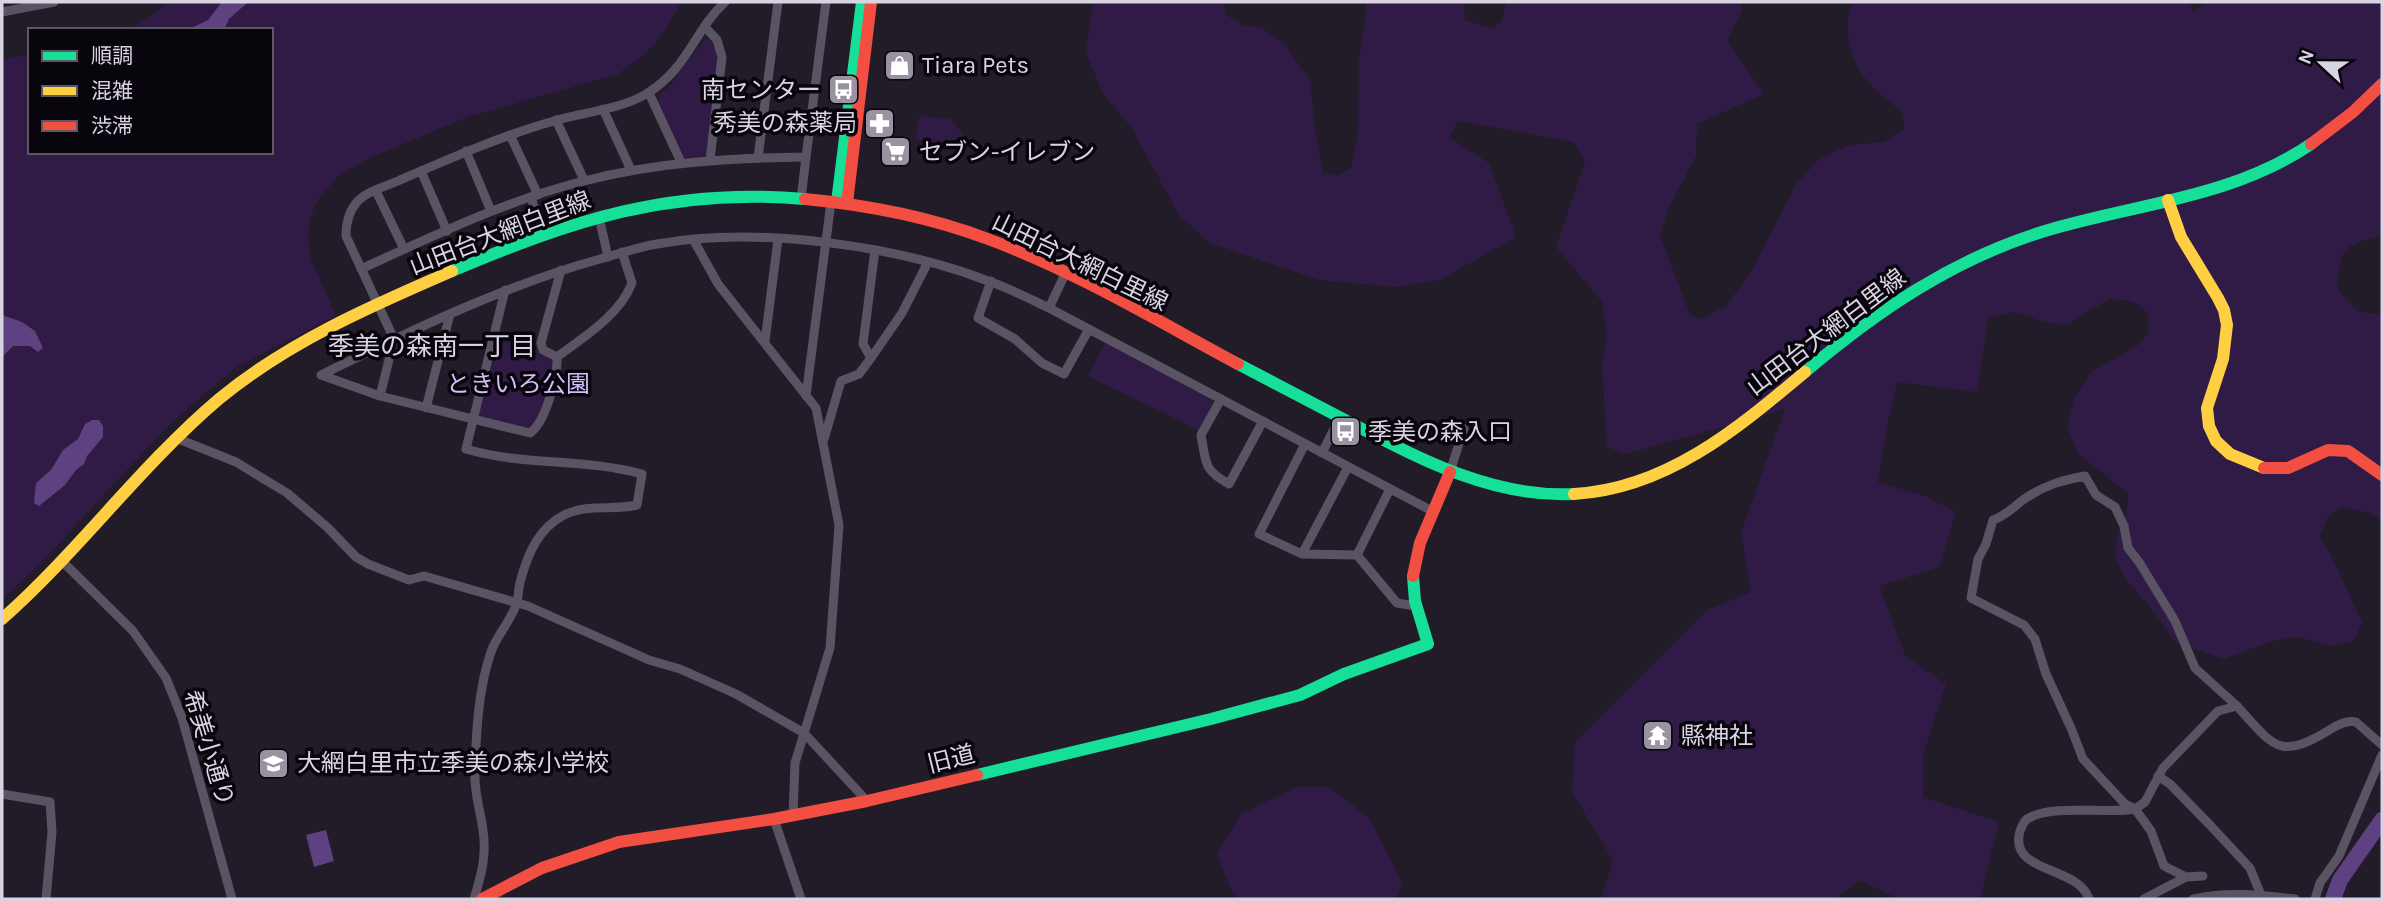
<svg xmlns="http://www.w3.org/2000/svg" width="2384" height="901" font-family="Karla,'Noto Sans JP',sans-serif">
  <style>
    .green { fill: #301b46 }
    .water { fill: #5e4181 }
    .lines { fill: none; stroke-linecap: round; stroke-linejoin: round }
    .river { stroke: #5e4181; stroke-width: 16 }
    .street { stroke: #5a5363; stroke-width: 9 }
    .fast { stroke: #16e098; stroke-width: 12 }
    .slow { stroke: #ffcf43; stroke-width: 12 }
    .jam { stroke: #f24e42; stroke-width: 12 }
    .labels { text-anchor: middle; stroke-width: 7; stroke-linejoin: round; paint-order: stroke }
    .poi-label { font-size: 24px; fill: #d9d3e2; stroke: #08050d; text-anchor: start }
    .street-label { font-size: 24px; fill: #d9d3e2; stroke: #08050d }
    .park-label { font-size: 24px; fill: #d4bcf7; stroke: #08050d }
    .neighbourhood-label { font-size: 26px; fill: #d9d3e2; stroke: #08050d }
  </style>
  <rect width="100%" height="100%" fill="#211c27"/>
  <g class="green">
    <path d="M166,2H681L663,34L643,56L618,74L468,117L365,160L337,177L317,201L310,218L308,238L311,259L336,316L236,367L170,424L35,569L2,599V59L30,55V152H271V30H129L157,12Z"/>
    <path d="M1093,2H1224L1225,14L1243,25L1261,27L1285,45L1310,80L1315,130L1323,173L1338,175L1351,168L1358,133L1359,62L1367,2H1464L1465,20L1492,29L1502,21L1506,2H1741L1742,10L1727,40L1764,94L1697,124L1696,156L1668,210L1660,236L1690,314L1700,319L1726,306L1752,270L1796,184L1819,159L1849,145L1884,142L1904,128L1903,112C1874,91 1851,71 1848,34C1847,20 1847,14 1853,2H2190L2193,12L2207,2H2382V235C2340,248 2342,245 2337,289L2359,312L2382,314V521L2369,513L2345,507L2329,514L2320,536L2335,563L2362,623L2354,641L2329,646L2298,637L2273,641L2223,659L2175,642L2152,609L2125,579L2115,556L2117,535L2127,510L2128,493L2078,454L2067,426L2075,398L2091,372L2137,346L2149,332L2147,312L2132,301L2109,299L2068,324L2048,323L2013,312L1988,319L1977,392L1897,382L1887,426L1878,482L1925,496L1956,512L1939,567L1879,586L1906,657L1946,684L1923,755V797L1999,822L1980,899H1899L1859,880L1835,899H1601L1613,861L1572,792L1575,742L1707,610L1751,592L1741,532L1785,409L1626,454L1607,447L1602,365L1607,335L1602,302L1556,247L1585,161L1574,142L1458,121L1449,137L1489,163L1516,237L1440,280L1396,287L1319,280L1210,243L1179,215L1131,127L1103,94L1086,53Z"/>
    <path d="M707,39L712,42L718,56L708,151L704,157L688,158L684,156L658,101L660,93L668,88L704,40Z"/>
    <path d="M919,116L951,119L967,140L955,149L916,139Z"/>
    <path d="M498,341C515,345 547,348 554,367L540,419L531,429L481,417L479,414Z"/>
    <path d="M1105,343L1211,399L1213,404L1200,431L1088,376Z"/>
    <path d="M1297,787H1329L1369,818L1402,882L1396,899H1238L1231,890L1217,854L1241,814Z"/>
  </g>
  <g class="water">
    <path d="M222,2H248L229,19L224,30H187L208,20Z"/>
    <path d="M2,315L22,322L35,331L43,348L38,352L30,346H13L2,357Z"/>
    <path d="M92,420H99L103,426V437L87,456L84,464L76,470L65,485L39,506L34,503L36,483L51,470L63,450L78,439L85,424Z"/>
    <path d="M326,830L334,861L314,867L306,835Z"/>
  </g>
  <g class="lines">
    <path class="river" d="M2333,899L2340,880L2382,820"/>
    <g class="street">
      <path d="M2,12L54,2"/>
      <path d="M705,27L717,40L722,57L710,160"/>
      <path d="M649,93L681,162"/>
      <path d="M603,109L631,170"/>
      <path d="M556,120L584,180"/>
      <path d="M510,135L538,195"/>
      <path d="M466,151L491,211"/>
      <path d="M758,158L778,2"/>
      <path d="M421,171L447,231"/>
      <path d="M376,191L404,249"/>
      <path d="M531,197L542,234"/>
      <path d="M801,199L806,157"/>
      <path d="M599,217L608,257"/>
      <path d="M693,239L718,284L816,408L839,525L830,648L795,763L793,815"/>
      <path d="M361,269C433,236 507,200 584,181C657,162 731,158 806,157L826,2"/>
      <path d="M561,270L541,343L543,350L557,357C584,337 620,315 632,283L622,252"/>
      <path d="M991,281L978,318L1015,339L1042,363L1064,374L1089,329"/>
      <path d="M1049,308L1065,274"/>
      <path d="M765,341L778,239"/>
      <path d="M557,357C558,375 546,422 530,433L380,396L321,375C412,330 503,286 600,259C619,254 638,247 657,244C757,226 896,245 991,282C1011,289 1030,299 1049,308L1434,512"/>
      <path d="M871,358L863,344L875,250"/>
      <path d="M380,396L394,339L346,236C346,223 348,212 357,202C367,191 387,186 400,180C451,158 501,136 554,121C584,112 619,110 646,94C687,70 694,31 725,2"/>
      <path d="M806,396L831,202"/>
      <path d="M1221,399L1201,435C1206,462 1203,470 1229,484L1263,421"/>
      <path d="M426,408L450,314"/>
      <path d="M176,438L236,462L287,493L327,527L356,557L368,564L409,580L424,576L528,606L649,660L680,669L736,694L804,733L867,801"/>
      <path d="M824,439L841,381L859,374L871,358L902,313L928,262"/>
      <path d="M1305,444L1259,534L1302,554L1357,555L1397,603L1416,606"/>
      <path d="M1322,453L1340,417"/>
      <path d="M1450,472L1464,428"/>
      <path d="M2085,476L2096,495L2115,507L2124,526L2128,548L2139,562L2175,621L2195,668L2237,706L2218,711L2163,768L2145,802L2135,809L2125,804L2083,759L2071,728L2046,674L2035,639L2024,625L1971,598L1978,559L1986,544L1993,520C2007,515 2014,506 2026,498C2045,485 2063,480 2085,476Z"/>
      <path d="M1302,554L1348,467"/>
      <path d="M1357,555L1390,489"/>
      <path d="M64,563L133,631L166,678L182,718L232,899"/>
      <path d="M2237,706C2274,747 2279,761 2331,729C2339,724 2348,720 2356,722L2382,745"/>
      <path d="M2158,776L2170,784L2209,824L2250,868L2261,895"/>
      <path d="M2,794L50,802L52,832L46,899"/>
      <path d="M774,819L801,899"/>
      <path d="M474,899C481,876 487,855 483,831C481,812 474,794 475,773C476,735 478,689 491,652C497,635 510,622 516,605C519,597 518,587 521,579C528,553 539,528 564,515C588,503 612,511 637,505L642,474C584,458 523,466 466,449L505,290"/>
      <path d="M2089,899C2078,865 2008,874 2020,831C2022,826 2024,820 2029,818C2052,804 2108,814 2135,809L2151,831L2164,866L2186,877"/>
      <path d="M2144,899L2186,877L2203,876"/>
      <path d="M2193,899C2226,891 2262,895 2295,899"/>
      <path d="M2315,899L2320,883L2339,856L2382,755"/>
    </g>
    <g class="fast">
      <path d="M837,202L862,2"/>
      <path d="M452,271C573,220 671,187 805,199"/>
      <path d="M1238,364C1274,383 1311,402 1347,421C1418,458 1491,498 1574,494"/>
      <path d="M1805,372C1877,311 1953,259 2045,231C2134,204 2232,198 2311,144"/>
      <path d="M977,775L1211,719L1300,695L1344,674L1428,644L1415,601L1413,576"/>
    </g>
    <g class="slow">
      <path d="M2168,200L2181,237L2218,298L2224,310L2227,325L2223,359L2207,408L2209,426L2216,441L2230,454L2264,468"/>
      <path d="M1574,494C1666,489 1737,429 1805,372"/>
      <path d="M2,619C79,551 140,466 219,399C288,342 371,306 452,271"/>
    </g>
    <g class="jam">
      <path d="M2311,144L2353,112L2382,84"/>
      <path d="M805,199C868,205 930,217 988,239C1075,271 1156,320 1238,364"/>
      <path d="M847,203L871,2"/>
      <path d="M2264,468H2288L2328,450L2348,451L2382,475"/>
      <path d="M1413,576L1420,543L1450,472"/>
      <path d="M482,899L542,868L619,842L774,819L867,801L977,775"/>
    </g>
  </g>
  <defs>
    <symbol id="shop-square" viewBox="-11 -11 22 22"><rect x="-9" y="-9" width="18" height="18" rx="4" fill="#9993a1" stroke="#08050d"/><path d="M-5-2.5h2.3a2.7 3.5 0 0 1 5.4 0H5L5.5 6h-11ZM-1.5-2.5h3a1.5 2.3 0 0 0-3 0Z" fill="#fff"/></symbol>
    <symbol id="bus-square" viewBox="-11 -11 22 22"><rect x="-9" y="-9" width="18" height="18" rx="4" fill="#9993a1" stroke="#08050d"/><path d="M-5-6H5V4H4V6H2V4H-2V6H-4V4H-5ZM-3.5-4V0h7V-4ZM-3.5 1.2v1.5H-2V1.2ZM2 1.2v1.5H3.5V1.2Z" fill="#fff"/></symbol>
    <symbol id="pharmacy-square" viewBox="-11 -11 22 22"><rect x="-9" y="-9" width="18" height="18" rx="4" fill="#9993a1" stroke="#08050d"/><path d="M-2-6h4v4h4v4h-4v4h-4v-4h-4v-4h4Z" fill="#fff"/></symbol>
    <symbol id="supermarket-square" viewBox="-11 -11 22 22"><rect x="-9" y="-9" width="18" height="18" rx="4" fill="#9993a1" stroke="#08050d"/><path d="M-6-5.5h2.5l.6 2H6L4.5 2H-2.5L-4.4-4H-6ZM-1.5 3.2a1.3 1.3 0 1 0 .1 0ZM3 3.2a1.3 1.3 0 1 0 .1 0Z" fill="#fff"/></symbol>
    <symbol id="temple-square" viewBox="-11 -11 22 22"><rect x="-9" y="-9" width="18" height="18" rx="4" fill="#9993a1" stroke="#08050d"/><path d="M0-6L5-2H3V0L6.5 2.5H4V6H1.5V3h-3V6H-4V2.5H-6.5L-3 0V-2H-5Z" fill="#fff"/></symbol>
    <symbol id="school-square" viewBox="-11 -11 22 22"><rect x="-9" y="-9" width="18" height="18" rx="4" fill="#9993a1" stroke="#08050d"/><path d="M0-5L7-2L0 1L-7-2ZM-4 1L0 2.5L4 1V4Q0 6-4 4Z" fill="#fff"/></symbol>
  </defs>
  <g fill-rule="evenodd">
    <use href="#shop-square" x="882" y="48" width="35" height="35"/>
    <use href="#bus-square" x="826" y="72" width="35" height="35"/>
    <use href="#pharmacy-square" x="862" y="106" width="35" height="35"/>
    <use href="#supermarket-square" x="878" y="134" width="35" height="35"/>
    <use href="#bus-square" x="1328" y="414" width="35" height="35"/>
    <use href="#temple-square" x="1640" y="718" width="35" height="35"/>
    <use href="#school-square" x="256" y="746" width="35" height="35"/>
  </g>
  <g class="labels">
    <g class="poi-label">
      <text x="922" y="73">Tiara Pets</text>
      <text x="821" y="98" text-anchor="end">南センター</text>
      <text x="857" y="131" text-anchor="end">秀美の森薬局</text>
      <text x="919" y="160">セブン-イレブン</text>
      <text x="1368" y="440">季美の森入口</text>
      <text x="1681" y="744">縣神社</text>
      <text x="297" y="771">大網白里市立季美の森小学校</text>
    </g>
    <g class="street-label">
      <text transform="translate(500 233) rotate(-21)" y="8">山田台大網白里線</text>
      <text transform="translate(1080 262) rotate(26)" y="8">山田台大網白里線</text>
      <text transform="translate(1826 332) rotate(-37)" y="8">山田台大網白里線</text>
      <text transform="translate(209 748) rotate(73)" y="8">希美小通り</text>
      <text transform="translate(951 759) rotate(-14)" y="8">旧道</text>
    </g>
    <g class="park-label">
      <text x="518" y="392">ときいろ公園</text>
    </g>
    <g class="neighbourhood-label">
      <text x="432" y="355">季美の森南一丁目</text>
    </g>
  </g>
  <rect width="2384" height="901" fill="none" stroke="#d9d3e2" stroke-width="7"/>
  <rect x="28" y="28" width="245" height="126" fill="#08050d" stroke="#5c5762" stroke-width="2"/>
  <rect x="42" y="51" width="35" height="10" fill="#16e098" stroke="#5c5762" stroke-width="2"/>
  <text x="91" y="63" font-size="21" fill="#d9d3e2">順調</text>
  <rect x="42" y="86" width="35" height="10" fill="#ffcf43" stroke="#5c5762" stroke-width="2"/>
  <text x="91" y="98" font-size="21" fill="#d9d3e2">混雑</text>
  <rect x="42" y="121" width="35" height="10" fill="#f24e42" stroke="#5c5762" stroke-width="2"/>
  <text x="91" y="133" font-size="21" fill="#d9d3e2">渋滞</text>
  <g transform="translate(2321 63) rotate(292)" stroke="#08050d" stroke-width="5" paint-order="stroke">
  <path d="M0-5L12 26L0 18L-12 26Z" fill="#d9d3e2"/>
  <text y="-10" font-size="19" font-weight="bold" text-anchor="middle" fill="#d9d3e2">N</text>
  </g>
</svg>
